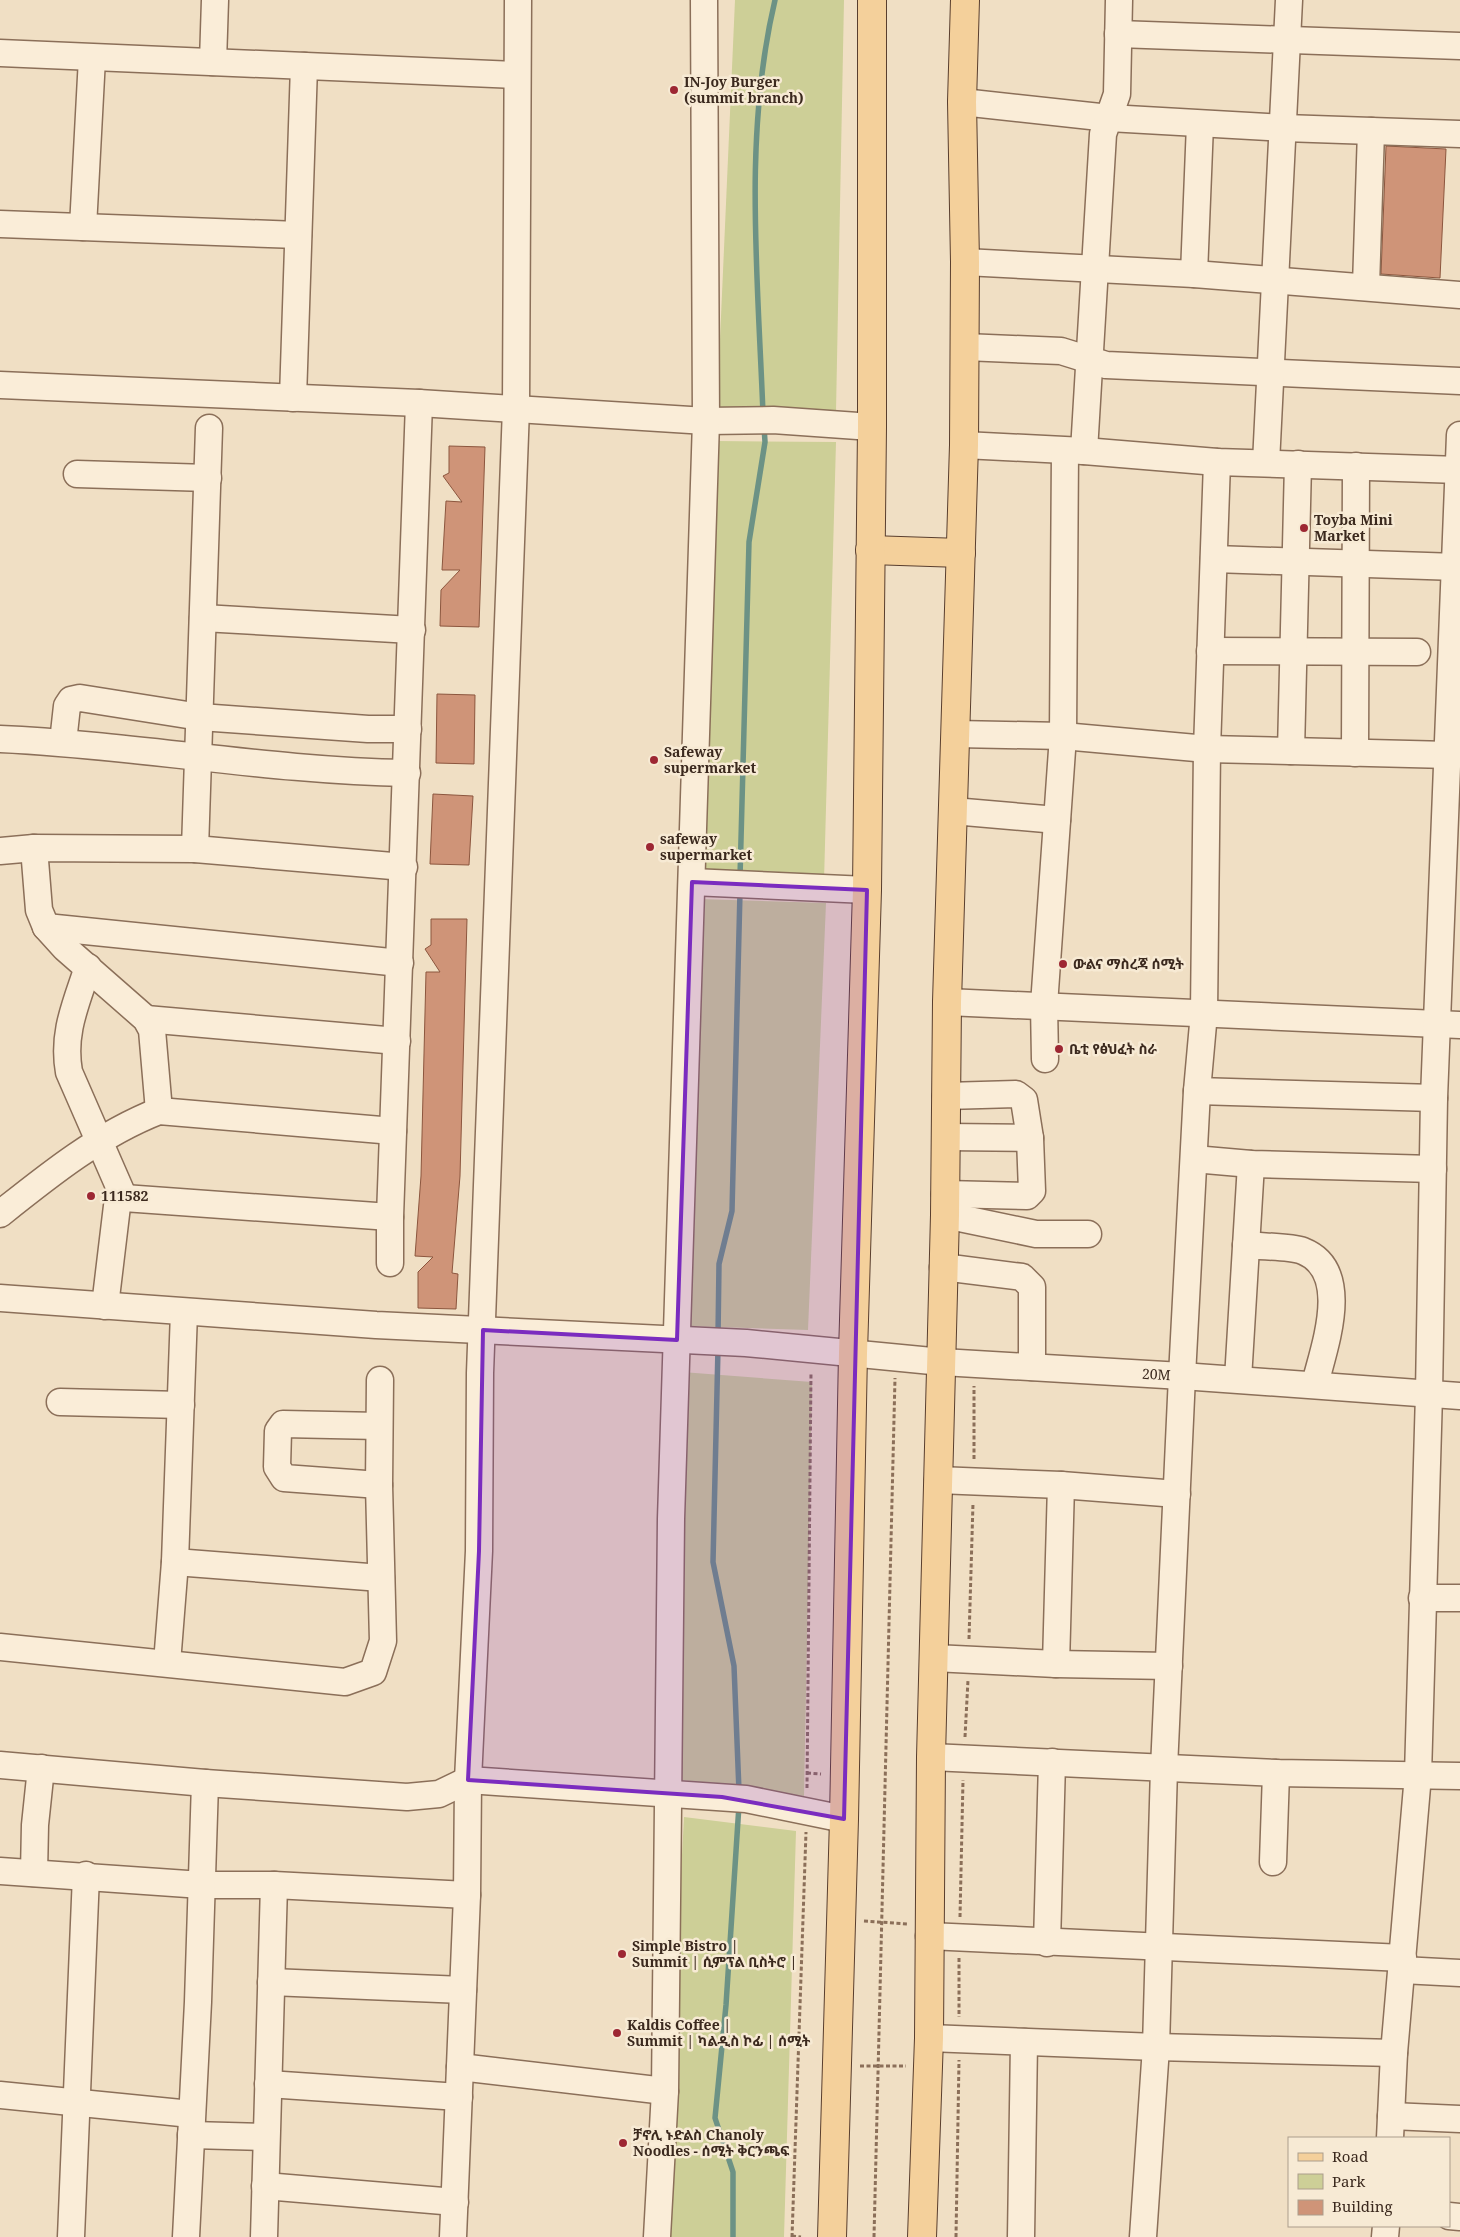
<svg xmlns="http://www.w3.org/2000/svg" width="1460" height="2237" font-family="'Noto Serif','Noto Sans Ethiopic',serif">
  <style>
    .green { fill: #cdcf97 }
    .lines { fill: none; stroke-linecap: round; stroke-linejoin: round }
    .stream { stroke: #6c9285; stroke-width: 5.5 }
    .building { fill: #cf9478; stroke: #8c563e }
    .minor-casing { stroke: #8b6f59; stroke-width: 29 }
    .major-casing { stroke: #593e2e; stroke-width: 30 }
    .path { stroke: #8b6f59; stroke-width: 3; stroke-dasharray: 4 2.5; stroke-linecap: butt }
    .minor { stroke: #faedd8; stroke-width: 26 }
    .major { stroke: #f4d09b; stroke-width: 28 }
    .marked { fill: #7b2cbf; fill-opacity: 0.2; stroke: #7b2cbf; stroke-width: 4; stroke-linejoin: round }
    .poi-dot { fill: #9d2733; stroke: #f7ead4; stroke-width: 2 }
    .labels { text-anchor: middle; stroke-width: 5; stroke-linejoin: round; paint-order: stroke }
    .poi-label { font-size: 14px; font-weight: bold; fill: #3b291e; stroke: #f7ead4; text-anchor: start }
    .street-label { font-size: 14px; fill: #3b291e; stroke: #f7ead4 }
  </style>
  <rect width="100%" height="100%" fill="#f0dfc4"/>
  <g class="green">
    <path d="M735,0H844L836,412L717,407Z"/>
    <path d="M716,441L836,442L824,881L704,876Z"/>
    <path d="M698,899L826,903L808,1330L683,1326Z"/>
    <path d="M682,1372L812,1382L804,1796L682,1780Z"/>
    <path d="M684,1817L796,1831L784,2237H662Z"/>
  </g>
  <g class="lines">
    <g class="stream">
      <path d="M763,414C758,277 743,135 775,0"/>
      <path d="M740,877L749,542L765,442L764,426"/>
      <path d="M718,1336L719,1264L732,1211L740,892"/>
      <path d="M718,1348L713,1562L734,1666L739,1791"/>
      <path d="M733,2237V2172L715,2118L726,2005L739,1805"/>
    </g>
  </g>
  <g class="building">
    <path d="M1386,146L1446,149L1440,278L1381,274Z"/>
    <path d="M449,446L485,447L479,627L440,626L441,590L460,570H442L446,501L462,502L443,476L449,473Z"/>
    <path d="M437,694L475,695L474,764L436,763Z"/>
    <path d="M433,794L473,796L469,865L430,864Z"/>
    <path d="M431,919H467L460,1176L452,1273L458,1274L456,1309L418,1308V1272L433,1257L415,1256L421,1176L426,972H440L425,949L431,945Z"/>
  </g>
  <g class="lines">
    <defs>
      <g id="minor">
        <path d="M1118,34L1460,46"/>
        <path d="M0,53L517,75"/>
        <path d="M213,62L215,0"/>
        <path d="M962,102L1109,118L1284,128L1460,134"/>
        <path d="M0,224L298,235"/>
        <path d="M83,227L92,58"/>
        <path d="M965,262L1194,274L1460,295"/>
        <path d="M1194,274L1200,124"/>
        <path d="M1366,286L1371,131"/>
        <path d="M965,347L1061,351L1106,365L1460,381"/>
        <path d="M0,385L419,403L706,421L773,420L872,427"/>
        <path d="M293,398L304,66"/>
        <path d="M964,445L1084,451L1217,462L1459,470"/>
        <path d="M1084,451L1103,134L1117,94L1119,0"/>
        <path d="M1266,463L1289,0"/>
        <path d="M77,474L208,478"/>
        <path d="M1214,559L1457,567"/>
        <path d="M203,618L412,630"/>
        <path d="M1210,651L1417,652"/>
        <path d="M956,734L1063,736L1207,749L1449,755"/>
        <path d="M0,739C136,745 271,771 407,773"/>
        <path d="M63,742L67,706L71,700L80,698L200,717L368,729H408"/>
        <path d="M1291,751L1298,464"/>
        <path d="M1355,753L1356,466"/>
        <path d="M953,811L1057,820"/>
        <path d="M34,848L39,910L46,927L65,948L146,1019L152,1030L159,1111"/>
        <path d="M195,849L404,867"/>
        <path d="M0,851L34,848L195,849L209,428"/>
        <path d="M692,882L867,890"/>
        <path d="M46,927L400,963"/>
        <path d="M88,967C76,1004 62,1033 69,1072L124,1198"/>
        <path d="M947,1002L1460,1025"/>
        <path d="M146,1019L397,1041"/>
        <path d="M1045,1059L1044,1005L1063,736L1065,451"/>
        <path d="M1197,1091L1434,1098"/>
        <path d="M946,1137L1030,1138"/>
        <path d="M1194,1159L1251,1164L1433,1169"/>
        <path d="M945,1194L1027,1196L1032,1191L1030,1138L1024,1100L1016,1094L946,1096"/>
        <path d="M0,1214C50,1174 100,1134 159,1111L393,1131"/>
        <path d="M945,1215L1036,1234H1088"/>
        <path d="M1246,1245C1262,1247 1289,1246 1303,1251C1353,1271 1324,1347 1315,1384"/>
        <path d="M390,1263V1217L419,403"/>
        <path d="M943,1267L1022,1277L1032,1287V1367"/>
        <path id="s1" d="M0,1298L376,1325L746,1343L942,1362L1182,1376L1460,1396"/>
        <path d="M105,1306L117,1206L124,1198L390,1217"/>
        <path d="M1238,1379L1251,1164"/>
        <path d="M60,1402L181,1405"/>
        <path d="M379,1426L283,1424L278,1431L277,1467L284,1478L379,1485"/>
        <path d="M938,1480L1061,1485L1177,1494"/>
        <path d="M175,1562L381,1578"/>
        <path d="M1422,1598H1460"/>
        <path d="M0,1647L345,1682L373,1672L383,1641L379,1485L380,1380"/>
        <path d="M934,1658L1056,1664L1169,1666"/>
        <path d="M167,1663L175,1562L184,1312"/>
        <path d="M1056,1664L1061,1485"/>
        <path d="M931,1757L1276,1773L1460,1776"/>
        <path d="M0,1765L205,1783L407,1797L439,1794L468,1780L746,1799L844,1819"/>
        <path d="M1273,1862L1276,1773"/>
        <path d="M0,1871L202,1885H274L467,1895"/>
        <path d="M34,1873L35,1825L41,1768"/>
        <path d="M929,1936L1403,1958"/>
        <path d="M1047,1943L1052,1762"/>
        <path d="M1402,1970L1460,1973"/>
        <path d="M271,1982L463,1990"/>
        <path d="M929,2038L1156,2047L1394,2053"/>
        <path d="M460,2067L665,2091"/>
        <path d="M268,2084L459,2097"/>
        <path d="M0,2095L191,2114"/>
        <path d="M1391,2116L1460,2119"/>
        <path d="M191,2135L266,2137"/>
        <path d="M1390,2138L1394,2053L1418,1775L1429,1394L1434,1098L1460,435"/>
        <path d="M265,2186L455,2202"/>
        <path d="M1449,2216L1460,2217"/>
        <path d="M71,2237L86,1875"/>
        <path d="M186,2237L198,2002L205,1783"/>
        <path d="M264,2237L274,1885"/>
        <path d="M453,2237L467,1895L468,1780L479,1551L480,1373L516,408L518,0"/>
        <path d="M657,2237L665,2091L671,1519L706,421L704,0"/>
        <path d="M1021,2237L1024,2042"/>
        <path d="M1143,2237L1156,2047L1164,1768L1182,1376L1197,1091L1204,1013L1207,749L1217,462"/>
        <path d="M1385,2237L1386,2226"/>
      </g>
      <g id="major">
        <path d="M870,550L961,553"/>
        <path d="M832,2237L844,1819L853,1353L867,890L872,427V0"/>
        <path d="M922,2237L929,2038L931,1757L945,1215L947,1002L964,445L965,262L962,102L965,0"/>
      </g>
    </defs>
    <use href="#minor" class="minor-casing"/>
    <use href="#major" class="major-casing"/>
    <g class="path">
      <path d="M974,1459V1386"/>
      <path d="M969,1639L973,1503"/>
      <path d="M965,1737L968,1680"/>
      <path d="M807,1773L821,1774"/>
      <path d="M807,1788L811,1372"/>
      <path d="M960,1917L963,1780"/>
      <path d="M864,1921L908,1924"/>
      <path d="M959,1958V2017"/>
      <path d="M860,2066H906"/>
      <path d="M792,2236L801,2237"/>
      <path d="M792,2237L806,1832"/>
      <path d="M874,2237L895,1378"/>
      <path d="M956,2237L959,2060"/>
    </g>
    <use href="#minor" class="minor"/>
    <use href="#major" class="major"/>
  </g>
  <path class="marked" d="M692,882L867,890L844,1819L722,1797L468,1780L479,1551L483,1330L677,1340Z"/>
  <g class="poi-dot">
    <circle cx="674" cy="90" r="5"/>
    <circle cx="1304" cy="528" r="5"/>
    <circle cx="654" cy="760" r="5"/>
    <circle cx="650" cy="847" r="5"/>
    <circle cx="1063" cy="964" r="5"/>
    <circle cx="1059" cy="1049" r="5"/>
    <circle cx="91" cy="1196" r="5"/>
    <circle cx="622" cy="1954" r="5"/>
    <circle cx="617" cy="2033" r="5"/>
    <circle cx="623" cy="2143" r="5"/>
  </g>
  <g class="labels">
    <g class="poi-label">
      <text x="684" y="87">IN-Joy Burger<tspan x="684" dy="16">(summit branch)</tspan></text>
      <text x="1314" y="525">Toyba Mini<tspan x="1314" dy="16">Market</tspan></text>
      <text x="664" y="757">Safeway<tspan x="664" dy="16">supermarket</tspan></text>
      <text x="660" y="844">safeway<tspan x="660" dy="16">supermarket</tspan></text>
      <text x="1073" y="969">ውልና ማስረጃ ሰሚት</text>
      <text x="1069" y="1054">ቤቲ የፅህፈት ስራ</text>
      <text x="101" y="1201">111582</text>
      <text x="632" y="1951">Simple Bistro |<tspan x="632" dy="16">Summit | ሲምፕል ቢስትሮ |</tspan></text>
      <text x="627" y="2030">Kaldis Coffee |<tspan x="627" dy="16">Summit | ካልዲስ ኮፊ | ሰሚት</tspan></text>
      <text x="633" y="2140">ቻኖሊ ኑድልስ Chanoly<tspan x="633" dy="16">Noodles - ሰሚት ቅርንጫፍ</tspan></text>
    </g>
    <g class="street-label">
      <text dy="5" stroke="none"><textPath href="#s1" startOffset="1159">20M</textPath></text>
    </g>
  </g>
  <rect x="1288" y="2137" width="162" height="90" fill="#f7ead4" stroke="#ac9d8b"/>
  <rect x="1298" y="2153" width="25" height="8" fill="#f4d09b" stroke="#ac9d8b"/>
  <text x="1332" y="2162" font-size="15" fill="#3b291e">Road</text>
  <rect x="1298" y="2174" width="25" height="15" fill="#cdcf97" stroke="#ac9d8b"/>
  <text x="1332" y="2187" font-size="15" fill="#3b291e">Park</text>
  <rect x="1298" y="2200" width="25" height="15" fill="#cf9478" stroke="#ac9d8b"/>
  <text x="1332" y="2212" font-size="15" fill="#3b291e">Building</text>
</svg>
